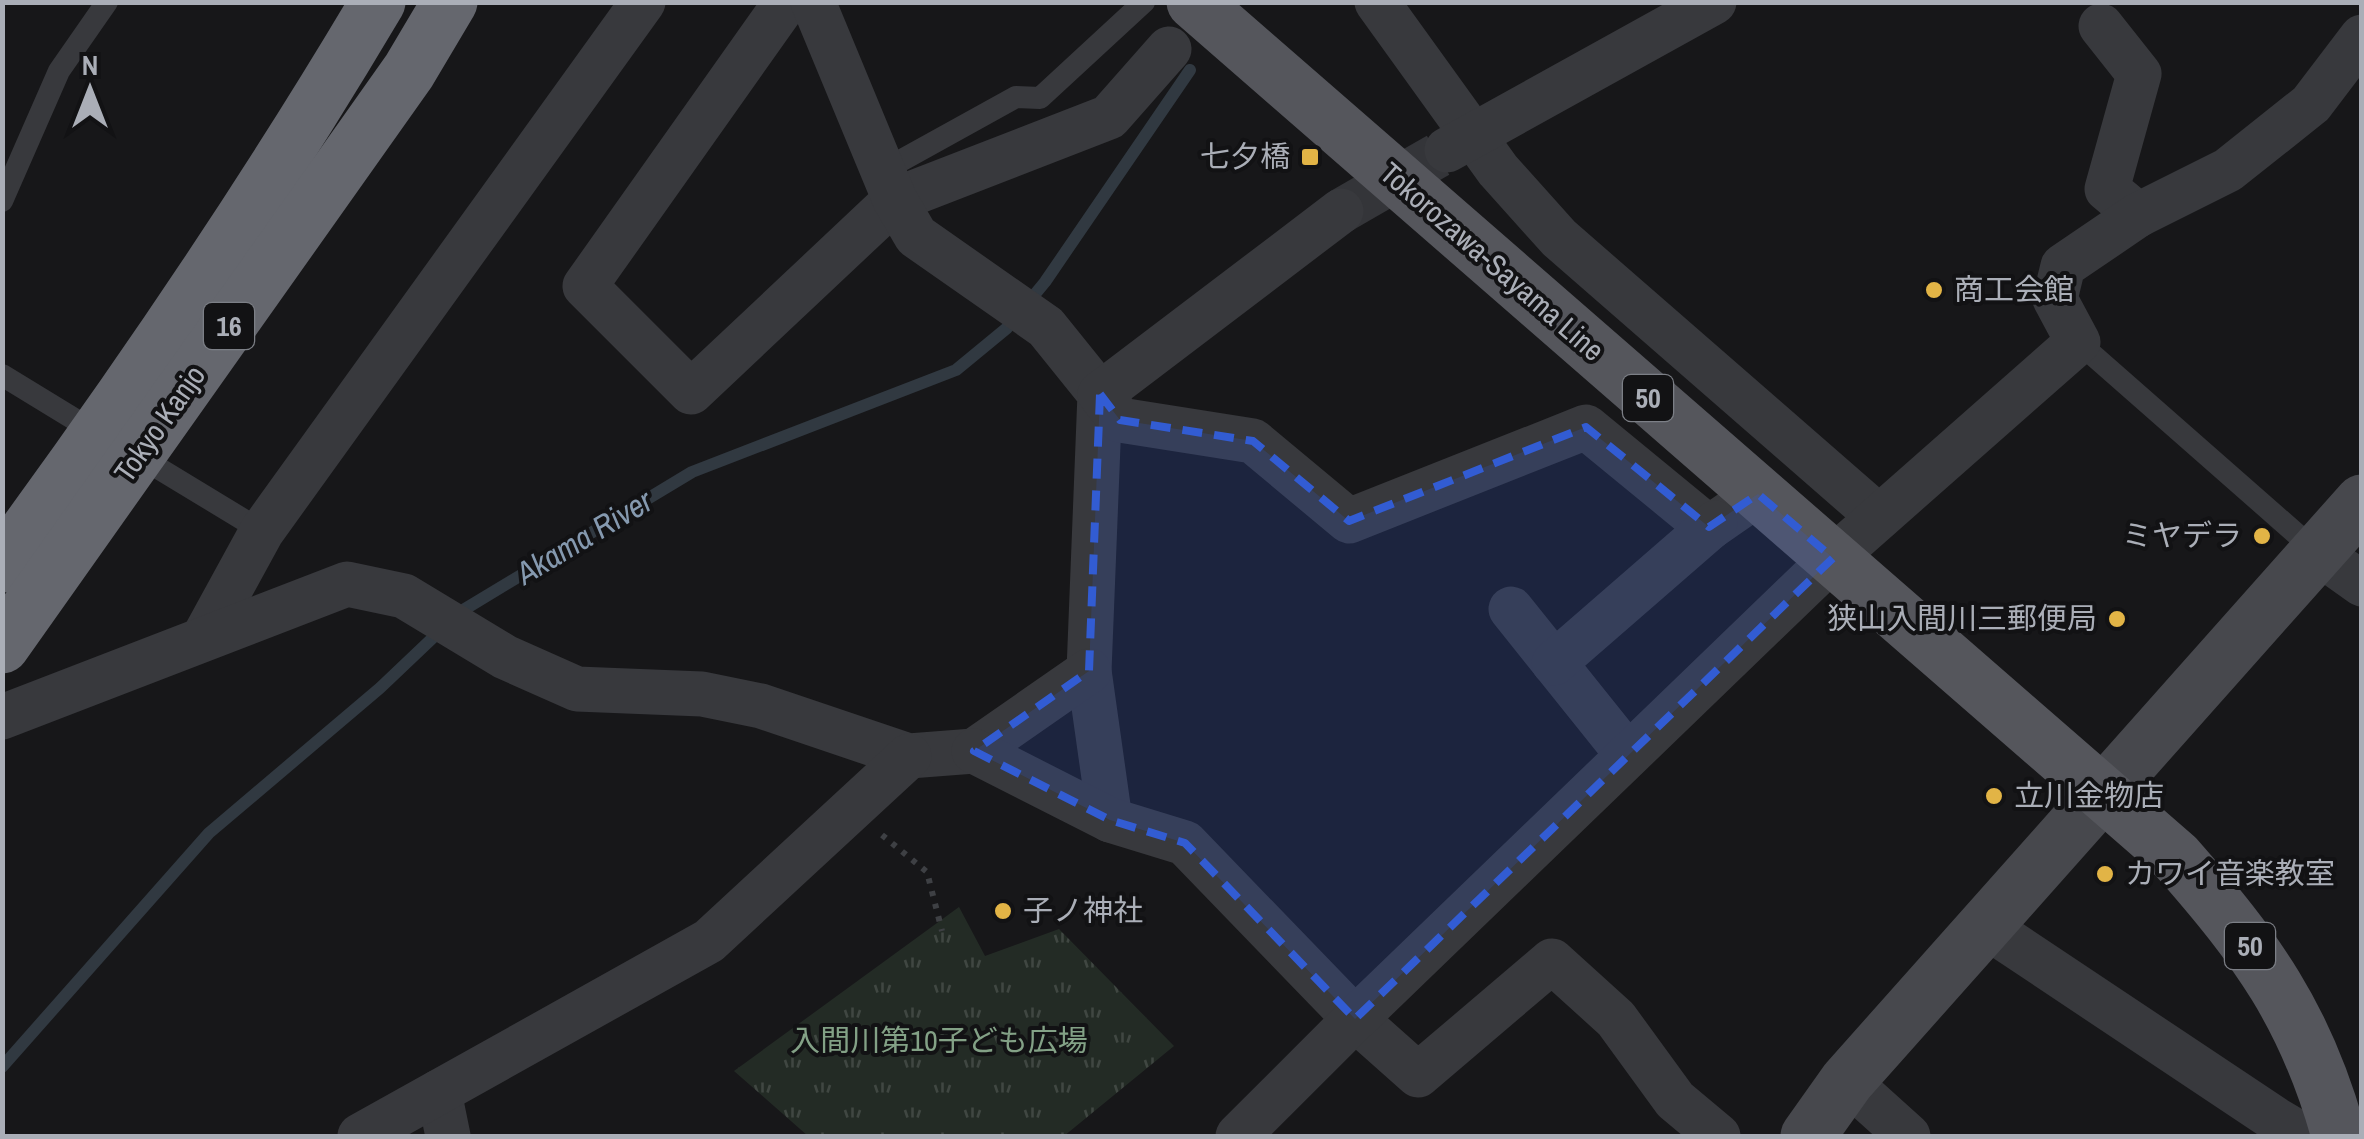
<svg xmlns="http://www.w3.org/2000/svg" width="2364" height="1139" font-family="'Archivo Narrow','Noto Sans JP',sans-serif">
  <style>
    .park { fill: url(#park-tufts) }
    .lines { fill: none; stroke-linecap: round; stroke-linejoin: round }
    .stream { stroke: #313941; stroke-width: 12 }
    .street-tunnel { stroke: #343539; stroke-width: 45; stroke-dasharray: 45 22; stroke-linecap: butt }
    .path { stroke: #3e4044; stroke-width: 6; stroke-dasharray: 5 8; stroke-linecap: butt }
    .lane { stroke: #38393d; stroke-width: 22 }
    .street { stroke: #38393d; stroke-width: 45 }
    .secondary { stroke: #47484d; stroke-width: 55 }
    .primary { stroke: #55565c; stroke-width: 55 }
    .highway { stroke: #65676e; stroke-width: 55 }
    .marked { fill: #325cd3; fill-opacity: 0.2; stroke: #325cd3; stroke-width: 8; stroke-dasharray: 20 12; stroke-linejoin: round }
    .poi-dot { fill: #e2b446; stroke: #121214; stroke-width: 4 }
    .labels { text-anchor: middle; stroke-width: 8; stroke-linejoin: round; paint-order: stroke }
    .shield { fill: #121214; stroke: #7c7f86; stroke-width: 2.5 }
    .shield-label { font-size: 28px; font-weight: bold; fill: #aaaeb7 }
    .poi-label { font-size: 30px; fill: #aaaeb7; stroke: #121214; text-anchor: start }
    .street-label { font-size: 30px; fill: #aaaeb7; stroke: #121214 }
    .park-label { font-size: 30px; fill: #83a186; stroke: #121214 }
    .water-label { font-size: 32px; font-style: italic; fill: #8599af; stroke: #121214 }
  </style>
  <defs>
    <pattern id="park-tufts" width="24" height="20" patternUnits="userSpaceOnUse" patternTransform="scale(2.5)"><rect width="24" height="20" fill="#232b25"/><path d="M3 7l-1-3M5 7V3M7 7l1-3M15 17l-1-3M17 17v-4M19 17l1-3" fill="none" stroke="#404742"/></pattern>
  </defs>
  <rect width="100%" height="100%" fill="#171719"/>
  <path class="park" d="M959,907L985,956L1059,929L1174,1046L1064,1136H808L734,1071Z"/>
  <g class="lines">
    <path class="stream" d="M2,1067L209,833L380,688L460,612L692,472L956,370L1007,328L1045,282L1190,70"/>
    <path class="street-tunnel" d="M1341,211L1447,150"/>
    <path class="path" d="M882,835L927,872L942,931"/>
    <g class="lane">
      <path d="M884,170L1016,97L1040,98L1144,2"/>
      <path d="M2,201L59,71L107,2"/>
      <path d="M2078,342L2317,552"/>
      <path d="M2,375L97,433"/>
      <path d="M135,454L262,531"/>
    </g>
    <g class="street">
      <path d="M786,2L585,286L691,392L895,200L1109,117L1169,49"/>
      <path d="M813,2L895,200L916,236L1046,327L1100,394L1089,671L1110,820"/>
      <path d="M1377,2L1498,170L1559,238L1879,517"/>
      <path d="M2101,26L2139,74L2107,189L2138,215"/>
      <path d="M1447,150L1714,2"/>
      <path d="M1341,211L1100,394L1120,420L1253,441L1349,521L1586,427L1709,528L1758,494"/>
      <path d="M2317,552L2362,584"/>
      <path d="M1511,609L1628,755"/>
      <path d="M204,637L262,531L643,2"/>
      <path d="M1554,663L1715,523"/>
      <path d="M2,717L347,584L404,596L505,657L577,689L702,694L761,706L909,756L974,751L1089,671"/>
      <path d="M974,751L1110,820L1185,843L1355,1019L1418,1075L1552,961L1616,1019L1675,1100L1718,1136"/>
      <path d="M1984,925L2275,1119L2297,1132L2323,1136"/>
      <path d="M1847,1081L1908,1136"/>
      <path d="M439,1092L448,1136"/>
      <path d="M360,1136L709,941L909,756"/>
      <path d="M1238,1136L1355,1019L1833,558L2078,342L2055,299L2063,266L2138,215L2228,170L2311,104L2362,37"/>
    </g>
    <path class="secondary" d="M1808,1136L1847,1081L2362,502"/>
    <path class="primary" d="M1194,2L2176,857C2257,949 2306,1016 2339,1136"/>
    <g class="highway">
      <path d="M2,565C136,383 263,196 378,2"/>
      <path d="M2,646L409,71L450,2"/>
    </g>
  </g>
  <path class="marked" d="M1100,394L1120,420L1253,441L1349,521L1586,427L1709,527L1758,494L1833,558L1355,1019L1185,843L1110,820L974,751L1089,671Z"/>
  <g class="poi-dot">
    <rect x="1300" y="147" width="20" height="20" rx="5"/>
    <circle cx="1934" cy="290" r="10"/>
    <circle cx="2262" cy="536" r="10"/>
    <circle cx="2117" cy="619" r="10"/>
    <circle cx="1994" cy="796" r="10"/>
    <circle cx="2105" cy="874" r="10"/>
    <circle cx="1003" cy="911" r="10"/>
  </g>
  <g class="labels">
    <g class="shield">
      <rect x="204" y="303" width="50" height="46" rx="8"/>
      <rect x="1623" y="375" width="50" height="46" rx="8"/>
      <rect x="2225" y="923" width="50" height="46" rx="8"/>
    </g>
    <g class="shield-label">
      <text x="229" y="336">16</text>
      <text x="1648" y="408">50</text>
      <text x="2250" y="956">50</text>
    </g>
    <g class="poi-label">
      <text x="1290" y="167" text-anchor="end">七夕橋</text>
      <text x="1954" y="300">商工会館</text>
      <text x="2242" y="546" text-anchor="end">ミヤデラ</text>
      <text x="2097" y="629" text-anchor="end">狭山入間川三郵便局</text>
      <text x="2014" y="806">立川金物店</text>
      <text x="2125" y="884">カワイ音楽教室</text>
      <text x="1023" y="921">子ノ神社</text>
    </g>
    <g class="street-label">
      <text transform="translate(1492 262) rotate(41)" y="10">Tokorozawa-Sayama Line</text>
      <text transform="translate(160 424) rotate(-55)" y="10">Tokyo Kanjo</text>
    </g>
    <g class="park-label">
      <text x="939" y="1051">入間川第10子ども広場</text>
    </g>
    <g class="water-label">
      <text transform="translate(584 537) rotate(-31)" y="11">Akama River</text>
    </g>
  </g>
  <rect width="2364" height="1139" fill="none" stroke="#aaaeb7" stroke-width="10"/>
  <g transform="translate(90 90)" stroke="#121214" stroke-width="8" paint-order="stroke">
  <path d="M0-8L18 38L0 25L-18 38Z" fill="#aaaeb7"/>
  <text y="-15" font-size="28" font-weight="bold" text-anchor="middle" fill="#aaaeb7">N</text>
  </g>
</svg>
